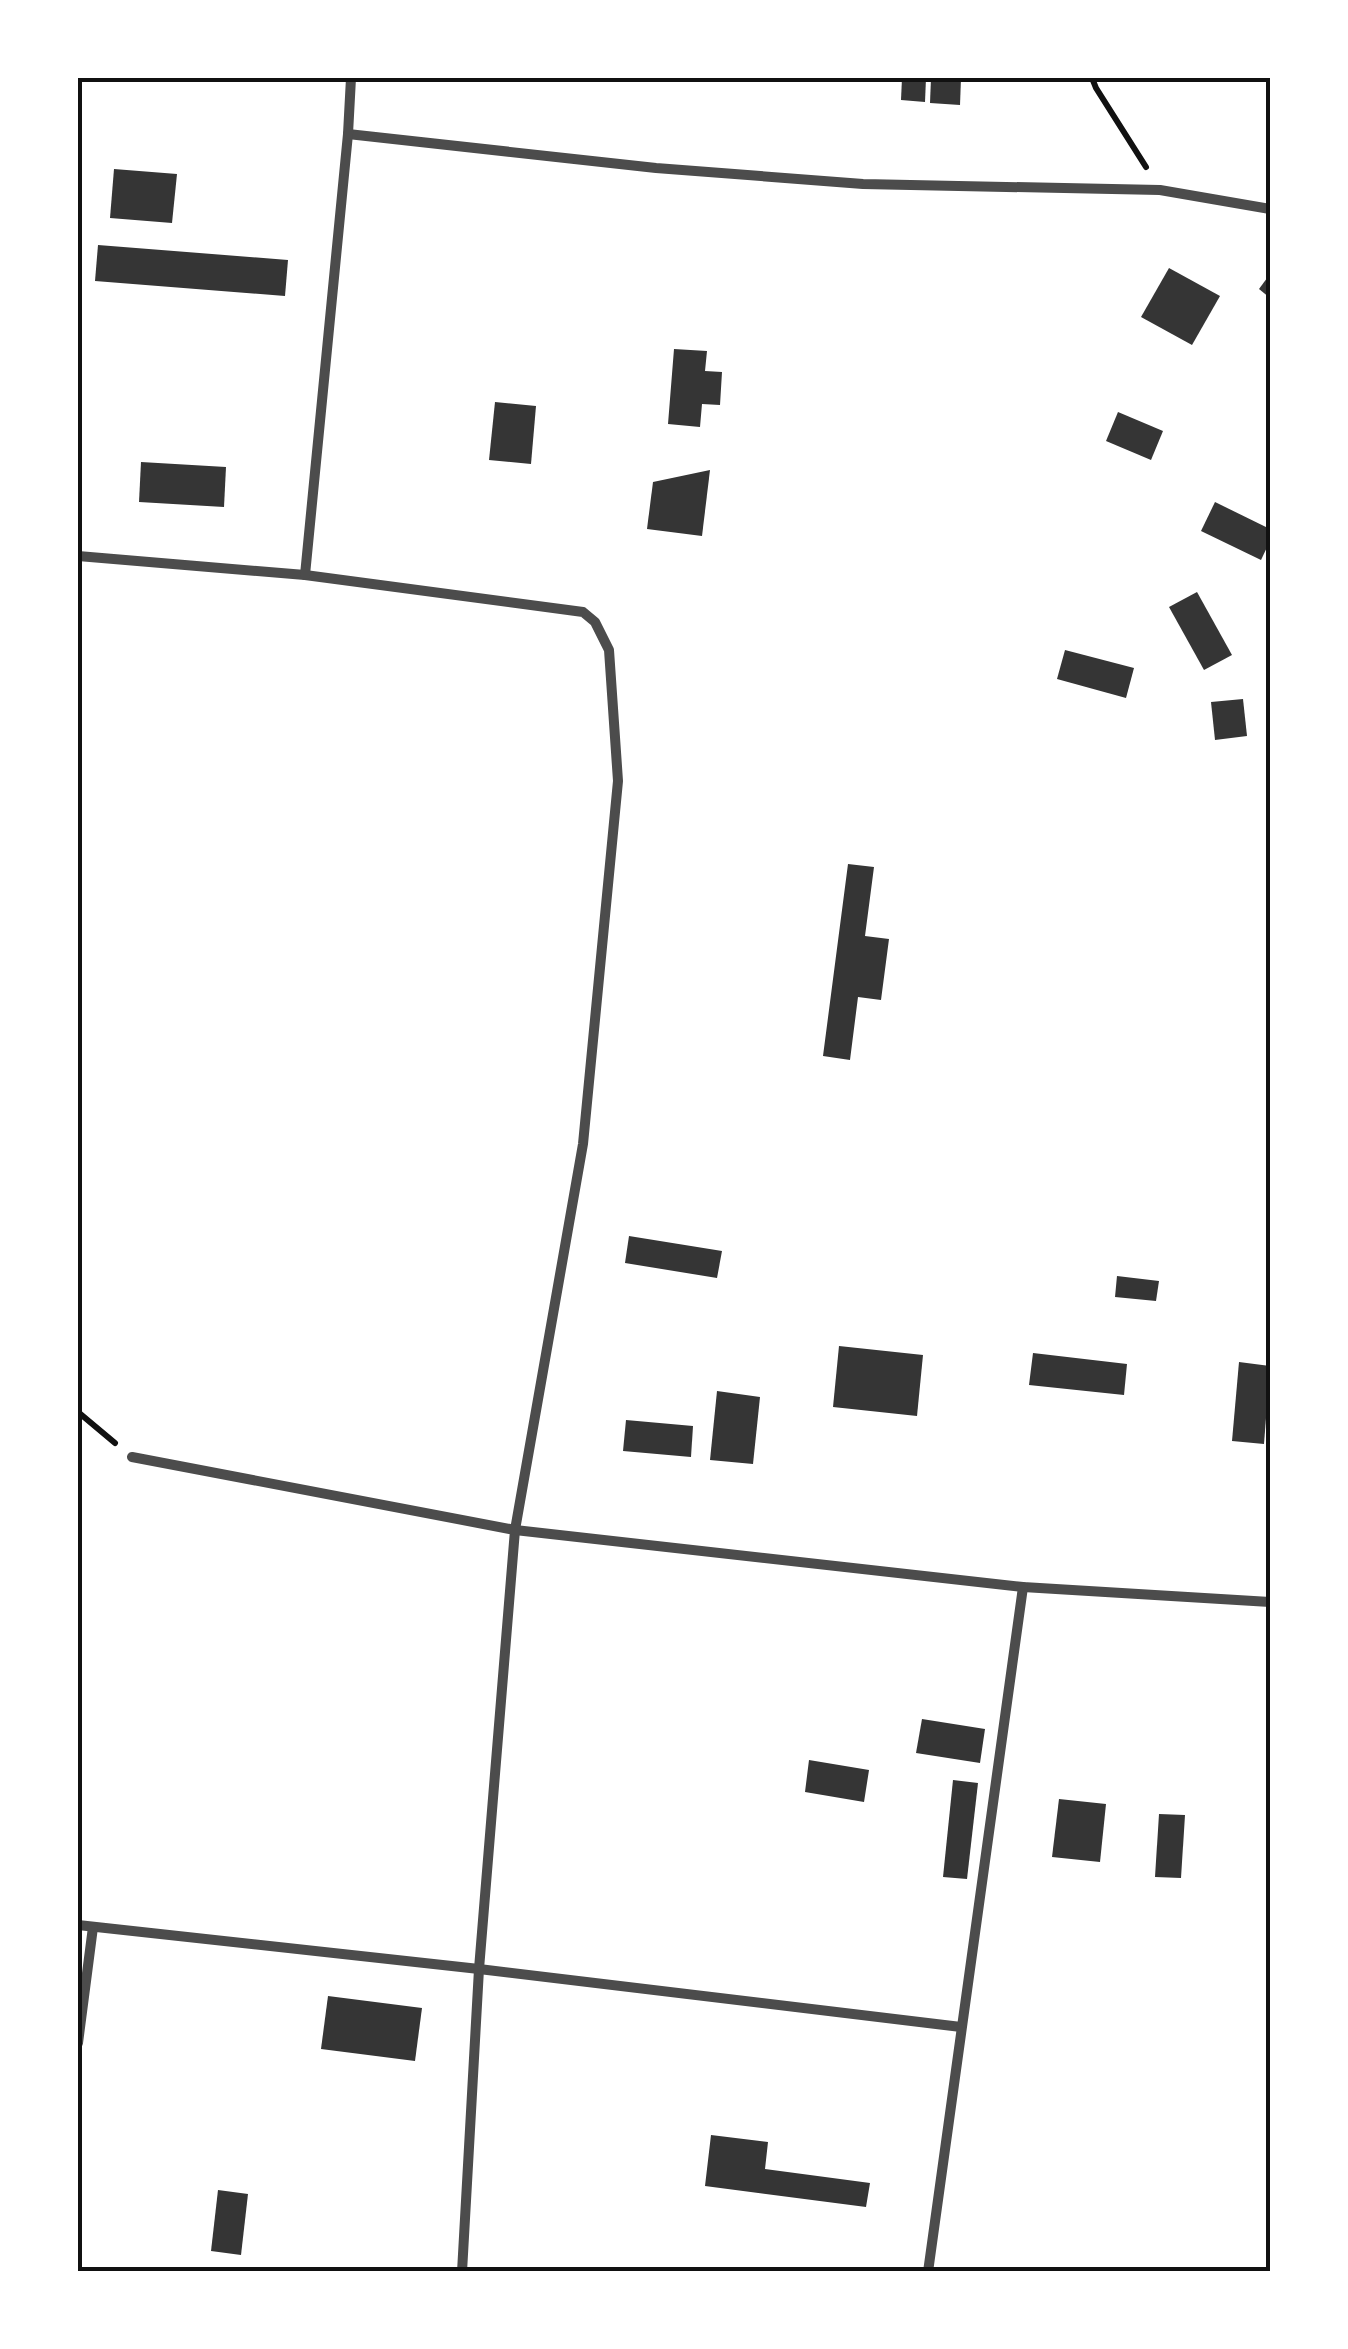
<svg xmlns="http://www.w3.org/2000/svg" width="1348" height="2349" font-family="Cabin,sans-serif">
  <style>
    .building { fill: #353535 }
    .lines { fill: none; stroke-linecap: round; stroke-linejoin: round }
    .path { stroke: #111; stroke-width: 6 }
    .minor { stroke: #4c4c4c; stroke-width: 10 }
    .neatline { fill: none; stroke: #111; stroke-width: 4 }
  </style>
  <rect width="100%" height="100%" fill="#fff"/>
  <g class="building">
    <path d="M902,78H926L925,102L901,100Z"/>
    <path d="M931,78H961L960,105L930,103Z"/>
    <path d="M114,169L177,174L172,223L110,218Z"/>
    <path d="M98,245L288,260L285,296L95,281Z"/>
    <path d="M1169,268L1220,296L1192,345L1141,317Z"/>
    <path d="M1270,274V298L1259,289Z"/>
    <path d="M674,349L707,351L705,371L722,372L720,405L702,404L700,427L668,424Z"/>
    <path d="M495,402L536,406L531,464L489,460Z"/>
    <path d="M1118,412L1163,431L1151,460L1106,441Z"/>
    <path d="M141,462L226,467L224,507L139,502Z"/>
    <path d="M710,470L702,536L647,529L653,482Z"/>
    <path d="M1215,502L1270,529V541L1261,560L1201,531Z"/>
    <path d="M1197,592L1232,655L1204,670L1169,607Z"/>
    <path d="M1065,650L1134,668L1126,698L1057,679Z"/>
    <path d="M1243,699L1247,736L1215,740L1211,702Z"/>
    <path d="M848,864L874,867L865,936L889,939L881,1000L858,997L850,1060L823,1056Z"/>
    <path d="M629,1236L722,1251L717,1278L625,1263Z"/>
    <path d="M1117,1276L1159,1281L1156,1301L1115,1297Z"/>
    <path d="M839,1346L923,1355L917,1416L833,1407Z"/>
    <path d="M1033,1353L1127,1364L1124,1395L1029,1385Z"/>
    <path d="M1239,1362L1270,1366L1264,1444L1232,1441Z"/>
    <path d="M717,1391L760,1397L753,1464L710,1460Z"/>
    <path d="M626,1420L693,1426L691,1457L623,1451Z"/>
    <path d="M922,1719L985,1729L980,1763L916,1753Z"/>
    <path d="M809,1760L869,1770L864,1802L805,1792Z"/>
    <path d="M953,1780L978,1783L967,1879L943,1877Z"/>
    <path d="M1059,1799L1106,1804L1100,1862L1052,1857Z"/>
    <path d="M1159,1814L1185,1815L1181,1878L1155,1877Z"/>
    <path d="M328,1996L422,2008L415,2061L321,2049Z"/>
    <path d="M711,2135L768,2142L765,2169L870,2183L866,2207L705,2186Z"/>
    <path d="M218,2190L248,2194L241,2255L211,2251Z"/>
  </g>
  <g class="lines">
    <g class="path">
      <path d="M1092,78L1096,88L1146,167"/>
      <path d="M78,1412L115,1443"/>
    </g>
    <g class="minor">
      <path d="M348,134L656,168L863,184L1160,190L1270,209"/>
      <path d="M78,556L305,575L583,612L595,622L609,650L618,781L583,1144L515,1530L479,1969L462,2272"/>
      <path d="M305,575L348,134L351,78"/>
      <path d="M132,1457L515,1530L1023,1587L1270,1602"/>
      <path d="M78,1925L479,1969L961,2027"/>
      <path d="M78,2043L93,1927"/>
      <path d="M928,2272L1023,1587"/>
    </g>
  </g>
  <rect width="1348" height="2349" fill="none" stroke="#ffffff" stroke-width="160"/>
  <rect x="80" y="80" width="1188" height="2189" class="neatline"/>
</svg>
